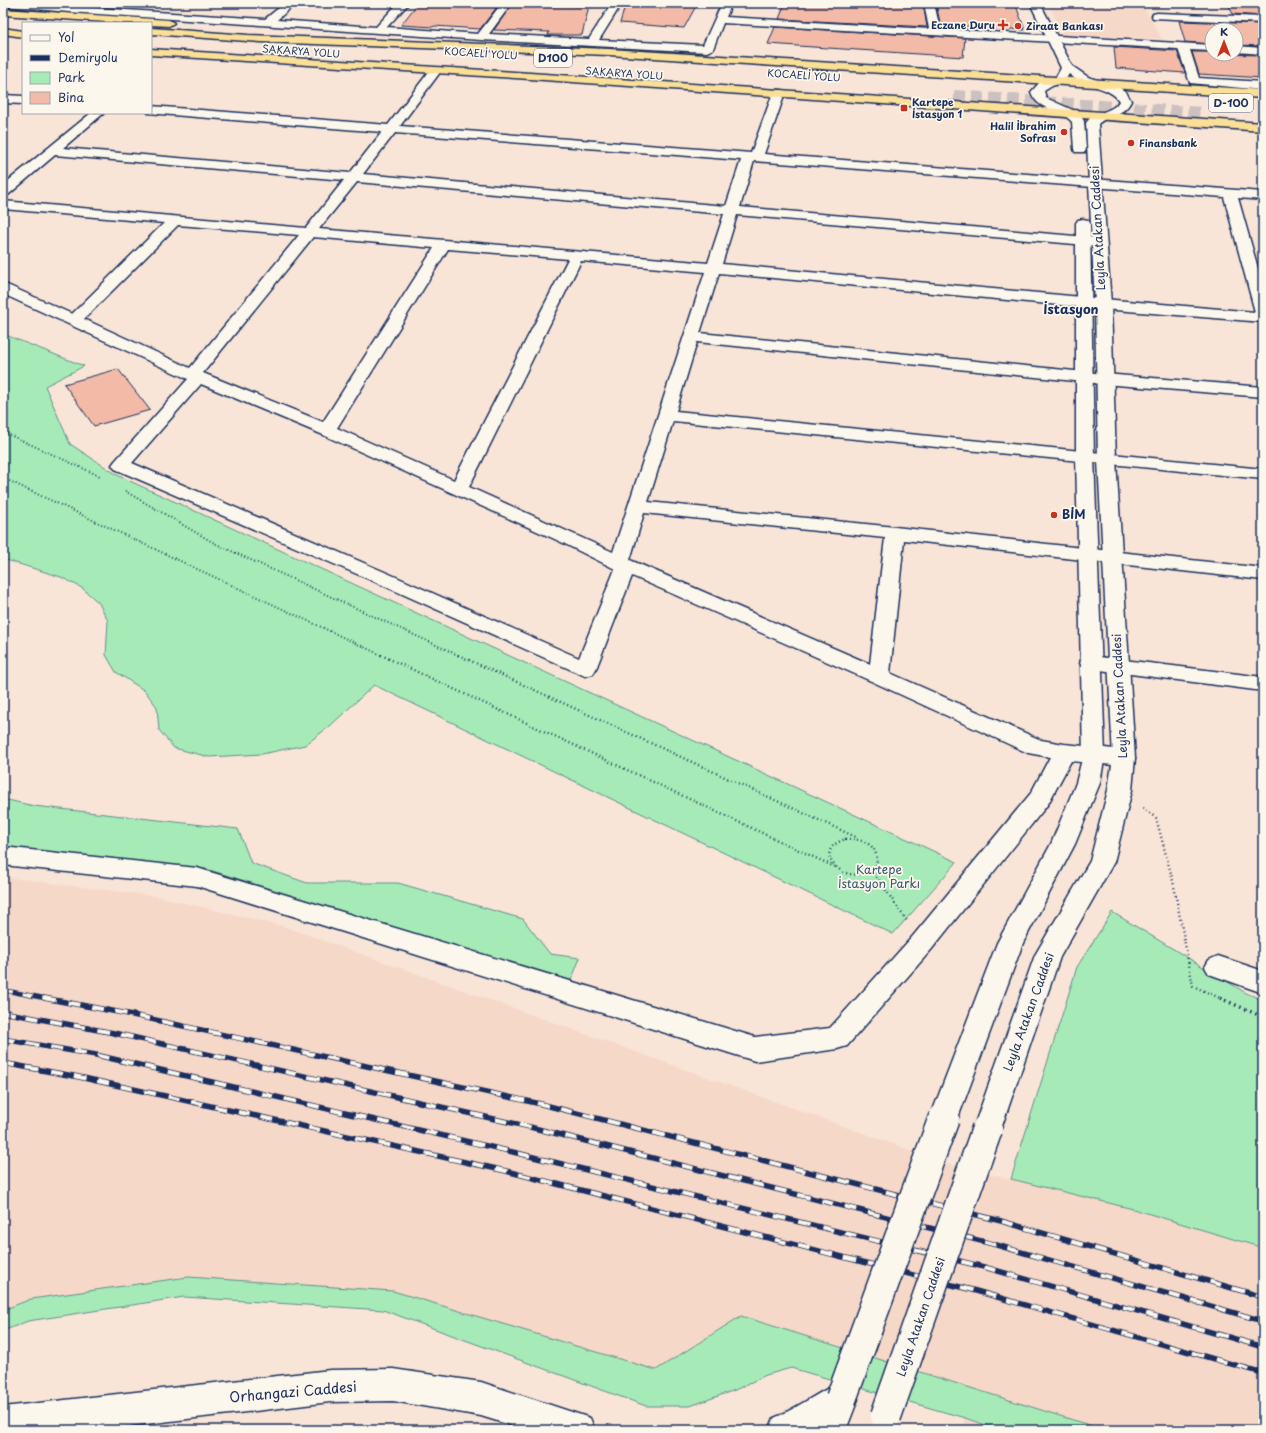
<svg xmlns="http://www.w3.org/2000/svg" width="1266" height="1433" font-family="'Playpen Sans',sans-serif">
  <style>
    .built { fill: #f6d8c9 }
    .green { fill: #a6ebb7; stroke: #608d8a }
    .building { fill: #f2baa7; stroke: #1b2f5e }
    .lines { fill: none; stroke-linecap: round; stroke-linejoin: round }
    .highway-tunnel { stroke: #ccc1bf; stroke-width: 12; stroke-dasharray: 12 6; stroke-linecap: butt }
    .street-casing { stroke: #1b2f5e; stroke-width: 3 }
    .secondary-casing { stroke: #1b2f5e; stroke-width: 3 }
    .highway-casing { stroke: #1b2f5e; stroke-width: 3 }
    .path-far2 { stroke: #1b2f5e; stroke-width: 2; stroke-dasharray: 1 2.5; stroke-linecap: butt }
    .path-far1 { stroke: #1b2f5e; stroke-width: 2.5; stroke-dasharray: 1 3; stroke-linecap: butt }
    .path { stroke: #1b2f5e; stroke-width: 3.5; stroke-dasharray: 1.5 4; stroke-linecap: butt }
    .street { fill: #fbf7ec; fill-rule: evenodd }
    .secondary { fill: #fbf7ec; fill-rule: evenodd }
    .highway { fill: #fbdf96; fill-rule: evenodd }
    .rail-far1-casing { stroke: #1b2f5e; stroke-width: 4.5 }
    .rail-casing { stroke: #1b2f5e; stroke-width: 5.5 }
    .rail-far1 { stroke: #fbf7ec; stroke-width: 3; stroke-dasharray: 10; stroke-linecap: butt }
    .rail { stroke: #fbf7ec; stroke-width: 4; stroke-dasharray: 12; stroke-linecap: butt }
    .secondary-bridge-casing { stroke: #1b2f5e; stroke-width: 33; stroke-linecap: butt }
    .secondary-bridge { stroke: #fbf7ec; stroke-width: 30 }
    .poi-dot { fill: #c8321e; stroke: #fbf7ec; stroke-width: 1.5 }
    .labels { text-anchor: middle; stroke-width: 3.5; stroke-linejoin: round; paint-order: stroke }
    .far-poi-label { font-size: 10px; font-weight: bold; fill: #1b2f5e; stroke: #fbf7ec; text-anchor: start }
    .far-street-label { font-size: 10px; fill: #1b2f5e; stroke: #fbf7ec }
    .shield { fill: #fbf7ec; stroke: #5e6b89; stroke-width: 1 }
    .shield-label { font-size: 11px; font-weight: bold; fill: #1b2f5e }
    .street-label { font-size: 12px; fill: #1b2f5e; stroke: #fbf7ec }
    .poi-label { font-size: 12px; font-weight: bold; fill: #1b2f5e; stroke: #fbf7ec; text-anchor: start }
    .park-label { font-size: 12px; fill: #375570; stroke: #fbf7ec }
    .far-district-label { font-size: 13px; font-weight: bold; fill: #1b2f5e; stroke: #fbf7ec }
    .near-street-label { font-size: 14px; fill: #1b2f5e; stroke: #fbf7ec }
  </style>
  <rect width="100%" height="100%" fill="#f8e5d7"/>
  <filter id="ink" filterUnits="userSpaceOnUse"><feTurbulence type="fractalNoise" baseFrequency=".025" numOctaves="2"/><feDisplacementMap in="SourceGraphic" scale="8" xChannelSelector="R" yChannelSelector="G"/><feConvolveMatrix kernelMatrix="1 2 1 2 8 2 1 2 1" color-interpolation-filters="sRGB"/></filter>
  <g filter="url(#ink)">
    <g class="built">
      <path d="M1048,3H1142L1162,39L1063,35Z"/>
      <path d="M3,877L155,896L286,927L952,1165L1133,1209L1263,1248V1430H1105L741,1316L656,1370L393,1291L31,1299L3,1310Z"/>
      <path d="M965,1418L1000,1430H961Z"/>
    </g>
    <g class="green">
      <path d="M3,334L84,366L45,386L70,444L119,476L957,862L893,934L374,685L330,726L305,745L262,754L209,757L174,748L159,730L157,707L145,691L116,672L106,655L108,621L99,603L82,588L61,577L3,559Z"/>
      <path d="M3,799L34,806L238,829L251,863L307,883H398L523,919L550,954L580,958L571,981L206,869L3,850Z"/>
      <path d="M1112,912L1246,993L1263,1000V1248L1133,1209L1011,1179L1077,967Z"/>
      <path d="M188,1277L393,1291L656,1370L741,1316L1105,1430H1000L965,1418L791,1368L766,1375L735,1390L690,1406H646L383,1310L184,1297L28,1321L3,1331V1310L31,1299Z"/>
    </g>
    <g class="building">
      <path d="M418,3H500L480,29L434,26L433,27L401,25Z"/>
      <path d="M513,3H552V5L589,6L582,35H548L549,32L494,30Z"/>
      <path d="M626,3H644L696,6L684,28L620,23Z"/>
      <path d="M785,3H923L927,27L779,19Z"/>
      <path d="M936,3H1015L1025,30L966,26V29L941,28Z"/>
      <path d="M1228,4L1263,6V16L1233,14Z"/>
      <path d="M1179,21L1263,24V46L1236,45V30H1212V44L1185,42Z"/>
      <path d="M775,27L965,38L963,57L768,44Z"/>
      <path d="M1114,47L1177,51L1185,73L1116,68Z"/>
      <path d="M1192,52H1212V54L1263,55V78L1199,74Z"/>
      <path d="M118,369L150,410L94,426L64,384Z"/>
    </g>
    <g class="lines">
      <path class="highway-tunnel" d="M954,96L1202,113"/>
      <defs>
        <g id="street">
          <path d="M3,3H38L67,6L71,3H83L80,7L265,19L285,3H296L277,20L376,27L398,3H409L387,27L478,34L502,3H512L489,34L589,39L612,3H622L599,40L703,45L722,3H732L726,17L929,29L924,3H934L940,29L1212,45V51L1190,50L1199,78L1263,82V90L1190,83L1178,49L723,23L713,49L707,52L481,40L69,12L3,6Z"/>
          <path d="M1157,13L1263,17V23L1153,18L1152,16L1153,14Z"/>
          <path d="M1236,46L1263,48V54L1236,52Z"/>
          <path d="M435,68L439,69L441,71L400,126L751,153L773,93L775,90H783L785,93L764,154L1263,192V200L1238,198L1263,286V322L1103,309L719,273L700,333L1104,374L1263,387V397L1104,384L697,342L676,411L1263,469V479L673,421L648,502L895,527L1263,568V580L904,540L890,673L1041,740L1064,744L1124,750L1132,752L1135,758L1132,764L1124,766L1071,761L1048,804L931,950L847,1046L837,1049L755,1061L197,886L3,865V847L197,868L755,1037L830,1028L913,936L1031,793L1050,757L1028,753L871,681L632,576L596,669L593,674L585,676L380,584L115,469L112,465L115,461L188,379L3,294V283L72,314L164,223L3,209V201L306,228L344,180L55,155L8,195L3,196V185L91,113H104L63,148L350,173L382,132L148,113H151V106L388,125L431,69ZM395,133L741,160L726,206L363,174ZM754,161L1224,197L1255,312L1103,299L722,264L737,215L1098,246L1103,245L1105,242L1103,239L1098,238L740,207ZM357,182L724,214L708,263L319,229ZM178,225L299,235L190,368L84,319ZM313,237L434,248L323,422L203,373ZM448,249L568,259L454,480L337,428ZM581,261L705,272L613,552L469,487ZM201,384L321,434L559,541L615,569L579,658L394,576L132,463ZM644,513L885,538L870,664L630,560Z"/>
          <path d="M3,95L23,96V104L3,103Z"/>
          <path d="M1091,656L1263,677V691L1084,668L1080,663L1084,658Z"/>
          <path d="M1218,956L1263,971V993L1209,974L1205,967L1209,960Z"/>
        </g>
        <g id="secondary">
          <path d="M1030,3H1040L1072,66L1088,77L1120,88L1126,92L1131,101C1124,116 1109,114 1098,124L1111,304L1116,460L1135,758L1132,790L1114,862L1060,957L1001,1129L997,1138L987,1142L977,1138L973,1129L1035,955L1090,861L1108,790L1113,758L1098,460L1095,304L1086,123C1094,111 1113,113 1119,101C1113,89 1091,87 1080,81C1076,80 1073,77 1069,74L1064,82L1052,86L1044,91L1046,98L1075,111L1082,118L1084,121L1086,149L1085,152H1075L1074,149L1072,122C1060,108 1038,112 1031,92L1040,82L1056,77L1061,68Z"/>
          <path d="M1083,219L1088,220L1090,223L1094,457L1105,755L1100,783L1075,844L1023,943L958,1118L954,1127L944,1131L934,1127L930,1118L997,943L1051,844L1076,783L1083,755L1076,457V223L1078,220Z"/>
          <path d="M393,1369L481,1382L590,1418L595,1430H526L481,1416L393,1401L330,1402L95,1430H3V1407L330,1370Z"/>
          <path d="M841,1382L853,1387L858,1399L846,1430H769L774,1418C798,1408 818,1392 841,1382Z"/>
        </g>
        <g id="highway">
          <path d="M3,9L169,20L174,23L169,26L151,25V23H121L3,15Z"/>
          <path d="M3,28L23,31V37L3,34Z"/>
          <path d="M151,28L248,35L609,49L1263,90V98L609,55L261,42L151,34Z"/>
          <path d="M151,49L530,73L1263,123V131L530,79L151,55Z"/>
        </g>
      </defs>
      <use href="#street" class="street-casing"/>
      <use href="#secondary" class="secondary-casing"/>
      <use href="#highway" class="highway-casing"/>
      <g class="path-far2">
        <path d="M3,432L102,477"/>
        <path d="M3,478L383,656"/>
        <path d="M125,491L214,543L460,656"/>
      </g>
      <g class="path-far1">
        <path d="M381,655L835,867"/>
        <path d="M458,655L858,838"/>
        <path d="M1143,808L1156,818L1173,881L1193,986L1222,999"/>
        <path d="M845,839C862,838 881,845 876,866C869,871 859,876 850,874C839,872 823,859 832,847C835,843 841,841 845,839Z"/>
        <path d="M872,870L907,921"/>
      </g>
      <path class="path" d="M1220,998L1263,1017"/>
      <use href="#street" class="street"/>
      <use href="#secondary" class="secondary"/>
      <use href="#highway" class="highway"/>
      <defs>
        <path id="rail-far1" d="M3,990L49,999"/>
        <g id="rail">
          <path d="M44,998L128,1014L541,1104L1001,1221L1263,1297"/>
          <path d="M3,1012L114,1033L530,1127L993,1244L1263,1321"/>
          <path d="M3,1039L96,1055L517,1153L984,1267L1263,1347"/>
          <path d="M3,1063L79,1077L506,1171L976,1291L1263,1373"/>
        </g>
      </defs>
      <use href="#rail-far1" class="rail-far1-casing"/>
      <use href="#rail" class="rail-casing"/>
      <use href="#rail-far1" class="rail-far1"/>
      <use href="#rail" class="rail"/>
      <defs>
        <g id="secondary-bridge">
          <path d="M841,1399L944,1118"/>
          <path d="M886,1416L987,1129"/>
        </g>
      </defs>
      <use href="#secondary-bridge" class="secondary-bridge-casing"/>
      <use href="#secondary-bridge" class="secondary-bridge"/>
    </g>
  </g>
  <g class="poi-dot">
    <path d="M1001 19h4v4h4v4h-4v4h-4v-4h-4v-4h4z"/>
    <circle cx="1018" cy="26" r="4"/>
    <rect x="900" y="104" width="8" height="8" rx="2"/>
    <circle cx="1064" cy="132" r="4"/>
    <circle cx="1131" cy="143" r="4"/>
    <circle cx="1054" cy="515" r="4"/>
  </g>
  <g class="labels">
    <g class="far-poi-label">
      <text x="995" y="29" text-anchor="end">Eczane Duru</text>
      <text x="1026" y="30">Ziraat Bankası</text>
      <text x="912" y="106">Kartepe<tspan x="912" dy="12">İstasyon 1</tspan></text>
      <text x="1056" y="130" text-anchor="end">Halil İbrahim<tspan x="1056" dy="12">Sofrası</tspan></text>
      <text x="1139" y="147">Finansbank</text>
    </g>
    <g class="far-street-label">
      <text transform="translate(301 51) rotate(4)" y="4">SAKARYA YOLU</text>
      <text transform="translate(481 53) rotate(4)" y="4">KOCAELİ YOLU</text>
      <text transform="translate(624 73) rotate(4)" y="4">SAKARYA YOLU</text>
      <text transform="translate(804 75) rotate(4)" y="4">KOCAELİ YOLU</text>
    </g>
    <g class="shield">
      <rect x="534" y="49" width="38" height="18" rx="3"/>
      <rect x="1209" y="94" width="44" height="18" rx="3"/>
    </g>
    <g class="shield-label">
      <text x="553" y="62">D100</text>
      <text x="1231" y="107">D-100</text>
    </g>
    <g class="street-label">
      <text transform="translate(1098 228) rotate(-93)" y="4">Leyla Atakan Caddesi</text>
      <text transform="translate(1120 696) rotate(-93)" y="4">Leyla Atakan Caddesi</text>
      <text transform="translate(1029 1012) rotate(-70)" y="4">Leyla Atakan Caddesi</text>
      <text transform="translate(921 1317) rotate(-71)" y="4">Leyla Atakan Caddesi</text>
    </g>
    <g class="poi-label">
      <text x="1062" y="519">BİM</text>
    </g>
    <g class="park-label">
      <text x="879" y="874">Kartepe<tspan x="879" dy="14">İstasyon Parkı</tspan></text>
    </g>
    <g class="far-district-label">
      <text x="1071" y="314">İstasyon</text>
    </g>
    <g class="near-street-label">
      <text transform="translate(293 1392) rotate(-5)" y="5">Orhangazi Caddesi</text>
    </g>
  </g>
  <rect width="1266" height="1433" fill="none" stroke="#fbf7ec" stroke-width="16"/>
  <rect x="8" y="8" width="1250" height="1417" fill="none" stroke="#1b2f5e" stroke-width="1.5" filter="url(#ink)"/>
  <rect x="22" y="22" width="130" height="92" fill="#fbf7ec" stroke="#a1a7b3"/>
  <rect x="30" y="35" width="20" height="6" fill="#fbf7ec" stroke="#a1a7b3"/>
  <text x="58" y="42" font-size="12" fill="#1b2f5e">Yol</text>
  <rect x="30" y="55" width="20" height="6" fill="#1b2f5e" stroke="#a1a7b3"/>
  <text x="58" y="62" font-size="12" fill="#1b2f5e">Demiryolu</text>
  <rect x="30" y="72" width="20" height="12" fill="#a6ebb7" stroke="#a1a7b3"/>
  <text x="58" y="82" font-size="12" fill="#1b2f5e">Park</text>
  <rect x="30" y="92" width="20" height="12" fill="#f2baa7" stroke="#a1a7b3"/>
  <text x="58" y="102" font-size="12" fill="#1b2f5e">Bina</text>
  <g transform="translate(1224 42)"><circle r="19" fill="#fbf7ec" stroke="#a1a7b3"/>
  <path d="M0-3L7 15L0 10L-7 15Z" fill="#c8321e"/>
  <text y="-6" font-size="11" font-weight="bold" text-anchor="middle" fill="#1b2f5e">K</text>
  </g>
</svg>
